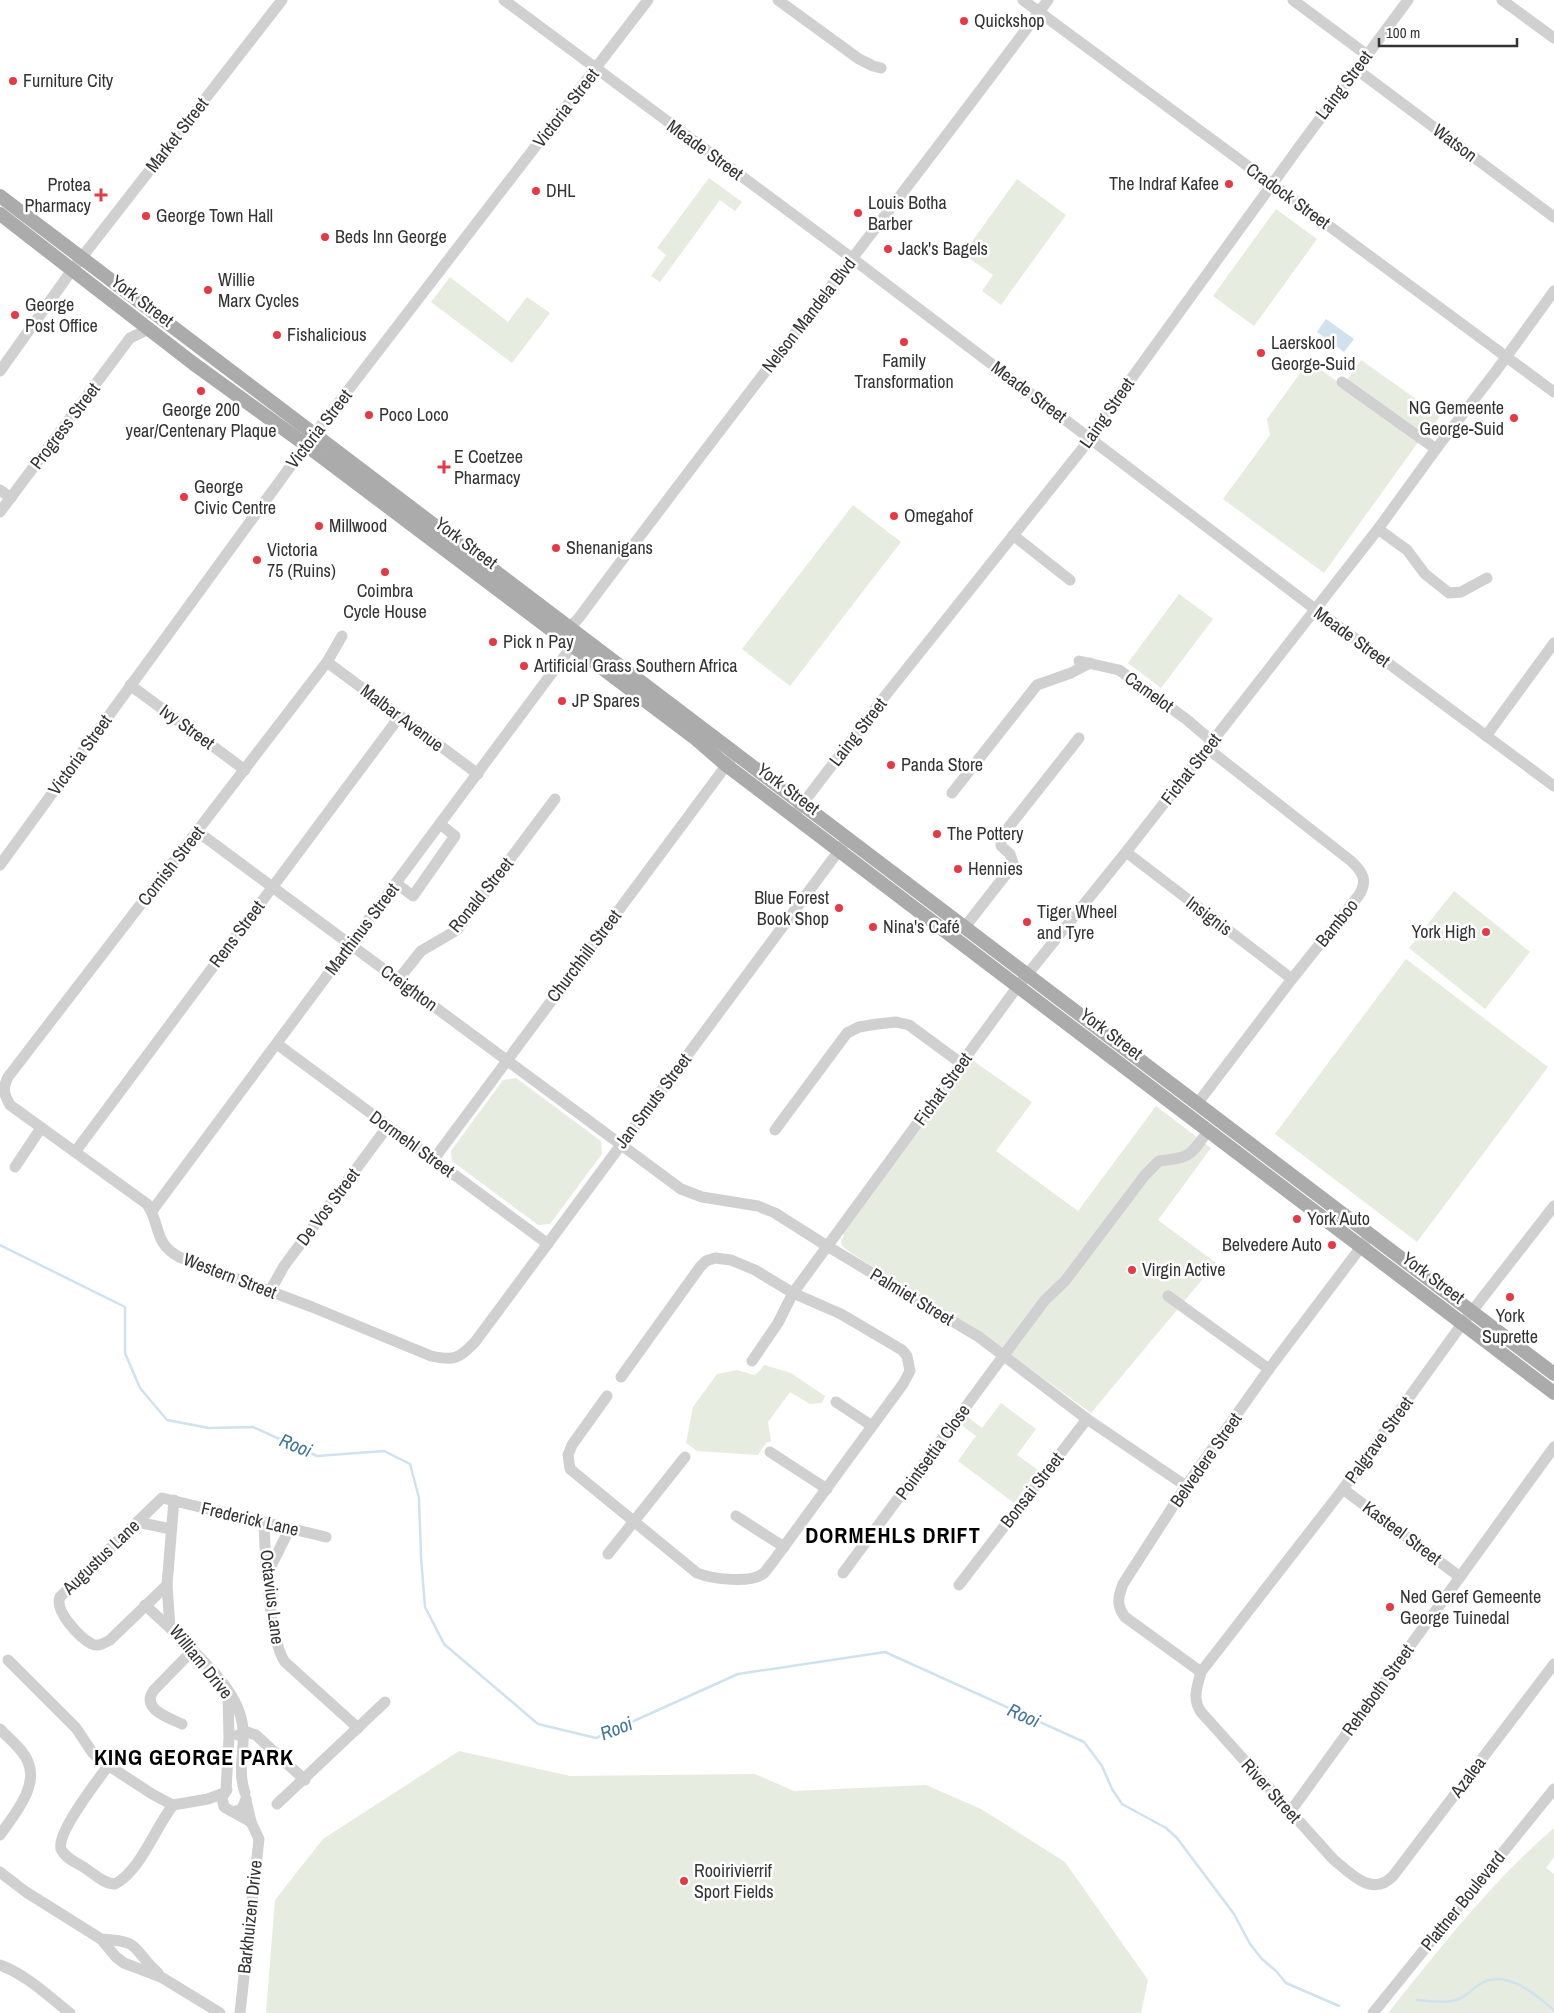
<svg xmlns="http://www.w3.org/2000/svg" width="1554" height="2013" font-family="'Archivo Narrow',sans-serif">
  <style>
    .green { fill: #e6ecdf }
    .water { fill: #cfe2ee }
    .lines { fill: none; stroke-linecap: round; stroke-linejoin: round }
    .stream { stroke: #cfe2ee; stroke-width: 2.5 }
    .minor { stroke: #d0d0d0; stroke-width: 11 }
    .major { stroke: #ababab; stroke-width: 14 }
    .poi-dot { fill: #e63946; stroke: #fff; stroke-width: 2 }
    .labels { text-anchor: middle; stroke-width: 5; stroke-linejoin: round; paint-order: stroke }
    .poi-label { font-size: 18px; fill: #333; stroke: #fff; text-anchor: start }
    .street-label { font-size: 18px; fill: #333; stroke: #fff }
    .water-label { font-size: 19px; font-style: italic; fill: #3f7597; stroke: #fff }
    .district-label { font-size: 22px; font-weight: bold; letter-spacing: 1px; fill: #000; stroke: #fff }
  </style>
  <rect width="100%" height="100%" fill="#fff"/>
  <g class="green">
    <path d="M709,178L742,202L735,211L720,200L660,282L651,276L666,255L657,248Z"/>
    <path d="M1017,179L1066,215L1001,305L982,291L993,275L963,254Z"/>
    <path d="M1276,209L1317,239L1254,326L1213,296Z"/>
    <path d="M450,277L508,322L527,297L550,313L512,363L431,302Z"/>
    <path d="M1361,360L1440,416L1425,437L1346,381Z"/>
    <path d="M1309,361L1419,441L1324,573L1223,499L1270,435L1267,419Z"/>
    <path d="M853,505L901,542L790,686L742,649Z"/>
    <path d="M1179,594L1213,619L1161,688L1128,663Z"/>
    <path d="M1454,891L1530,952L1485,1009L1409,948Z"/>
    <path d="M1406,959L1548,1067L1417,1242L1275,1134Z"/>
    <path d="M972,1060L1032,1102L996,1151L1078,1211L1156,1106L1211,1148L1158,1220L1216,1263L1091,1413L981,1333L851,1253L842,1246L841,1241L844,1235L842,1233Z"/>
    <path d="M516,1078L601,1141L602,1154L550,1224L538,1225L452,1161L451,1151L503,1080Z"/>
    <path d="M764,1365L791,1373L825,1396L822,1403L810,1404L790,1392L768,1422L771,1441L766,1443L758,1455L697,1451L686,1443L693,1407L717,1374L737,1370L754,1375L759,1372Z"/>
    <path d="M1001,1403L1036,1429L1017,1455L1038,1470L1014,1503L958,1461L976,1436L959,1423L965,1415L982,1428Z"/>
    <path d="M459,1751L570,1776L755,1774L794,1791L926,1785L981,1809L1065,1862L1148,1980L1141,2013H266L275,1900L323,1839Z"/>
    <path d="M1554,1828V1857L1546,1868L1554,1874V2013H1388C1440,1948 1491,1882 1554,1828Z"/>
  </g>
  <path class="water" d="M1326,319L1354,339L1344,352L1317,332Z"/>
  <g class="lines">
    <g class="stream">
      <path d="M0,1245L125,1307V1353L140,1388L167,1420L209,1428L253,1427L317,1456L384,1451L410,1464L419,1498L421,1557L425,1607L444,1644L538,1724L596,1738L738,1674L885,1652L1084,1742L1102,1766L1112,1789L1122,1804L1166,1828L1177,1838L1234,1914L1250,1944L1262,1959L1276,1971L1286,1983L1339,2006"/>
      <path d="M1417,2000C1429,2001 1441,2003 1452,2001C1465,1999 1471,1989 1482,1983C1507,1969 1536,1995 1554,2010"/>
    </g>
    <g class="minor">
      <path d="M504,0L853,259L1315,609L1554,786"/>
      <path d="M778,0L859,59L873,66L881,68"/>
      <path d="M1023,0L1554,392"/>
      <path d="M1293,0L1367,55"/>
      <path d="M1502,0L1554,38"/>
      <path d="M1356,69L1554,217"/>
      <path d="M0,371L72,270L282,0"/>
      <path d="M1342,382L1436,449"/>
      <path d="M0,490L11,498"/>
      <path d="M0,512L130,338L149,329"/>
      <path d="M1378,529L1407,550L1425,574L1449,593L1461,592L1487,578"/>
      <path d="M1013,535L1070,580"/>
      <path d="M342,636L327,662L8,1077C2,1089 4,1094 10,1105L147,1204C161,1224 153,1243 179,1257L312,1307L431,1356C454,1361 459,1359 475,1342L843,845"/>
      <path d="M1079,661L1119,670L1186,719L1212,741"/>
      <path d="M327,662L478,774"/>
      <path d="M130,685L245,770"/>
      <path d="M1486,736L1554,643"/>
      <path d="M952,793L1037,685L1071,673L1090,663"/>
      <path d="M797,811L885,696L1083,448L1089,437L1299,147L1408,0"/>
      <path d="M198,832L681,1189L702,1197L758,1206L775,1213L827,1246L979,1337L1087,1419L1186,1486"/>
      <path d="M1126,852L1292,979"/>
      <path d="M0,865L306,445L648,0"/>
      <path d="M396,883L413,896L455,836L440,824"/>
      <path d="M964,928L1007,873L1013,863L1010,854L1001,846V837L1079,738"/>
      <path d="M398,980L421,951L457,930L555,799"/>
      <path d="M277,1044L548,1244"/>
      <path d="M1197,1104L1292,979L1359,895C1368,881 1363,872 1351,861L1207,748"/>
      <path d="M775,1130L847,1033L859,1027L877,1024L896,1022L909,1025L962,1064"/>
      <path d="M75,1152L400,716"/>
      <path d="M434,1159L731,759"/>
      <path d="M15,1167L41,1128"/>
      <path d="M1554,1206L1462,1324L1343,1489L1201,1672C1197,1687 1192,1699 1201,1712L1333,1859C1350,1873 1372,1898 1393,1876L1554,1664"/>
      <path d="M152,1211L572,646L569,628L578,619C732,411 894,208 1048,0"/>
      <path d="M270,1291L284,1266L388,1126"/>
      <path d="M1168,1296L1269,1369"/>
      <path d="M752,1361L778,1323L793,1293L1018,986L1126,852L1378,529L1436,449L1496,371L1554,291"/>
      <path d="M607,1396L572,1445L568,1455L570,1469L697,1573C712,1579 751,1584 764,1573C767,1570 769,1566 772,1563L903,1384L910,1371L907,1356L902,1350L841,1314L793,1293L755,1270L731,1260L715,1258L706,1261L700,1267L621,1377"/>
      <path d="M836,1402L872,1426"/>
      <path d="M770,1452L827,1489"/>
      <path d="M1343,1489L1460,1577"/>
      <path d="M174,1500L167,1585L170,1628C196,1655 240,1689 243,1729C245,1752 237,1770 245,1793"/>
      <path d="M736,1516L784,1547"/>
      <path d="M137,1522L171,1529"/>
      <path d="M264,1522C265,1552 269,1640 285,1662L358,1728"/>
      <path d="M608,1554L685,1457"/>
      <path d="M268,1572L290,1528"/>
      <path d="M843,1573L1004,1355L1045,1300L1065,1281L1145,1175L1159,1161C1190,1158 1190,1156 1208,1131"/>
      <path d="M167,1585L110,1640C104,1643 99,1647 92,1644C80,1638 54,1611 60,1597L162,1498L326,1537"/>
      <path d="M959,1585L1087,1419"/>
      <path d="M145,1605L170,1628"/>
      <path d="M8,1660L76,1728L92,1752L100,1760L152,1794L173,1805L208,1799L224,1793"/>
      <path d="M1201,1672L1125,1617C1116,1605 1118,1597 1123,1584L1186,1486L1269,1369L1370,1235"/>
      <path d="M182,1724C169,1718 140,1709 154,1690L192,1651"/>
      <path d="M0,1729C9,1739 23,1749 28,1762C39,1787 13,1816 0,1835"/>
      <path d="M238,1735L247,1732L256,1735L305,1780"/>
      <path d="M108,1766C98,1780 56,1833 61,1849C65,1858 77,1863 85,1868C94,1874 104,1884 115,1884C141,1870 155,1828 173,1805"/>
      <path d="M226,1790L229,1738L228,1695"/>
      <path d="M227,1790L222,1797L224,1807L251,1822"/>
      <path d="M277,1804L385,1702"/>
      <path d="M234,1812L242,1809L246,1799"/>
      <path d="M1290,1812L1554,1447"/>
      <path d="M0,1872L26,1892L101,1939L116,1957L124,1963L161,1977L220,2013"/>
      <path d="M101,1939C143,1941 131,1949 158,1973"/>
      <path d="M0,1965C27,1975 48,1996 70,2013"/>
      <path d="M240,2013L259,1839L251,1822L246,1800"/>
      <path d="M1373,2013L1554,1789"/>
    </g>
    <g class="major">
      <path d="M0,196L1554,1374"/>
      <path d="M0,214L194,364L306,445L696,739L726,765L1554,1393"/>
    </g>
  </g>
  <g class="poi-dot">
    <circle cx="964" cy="21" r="5"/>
    <circle cx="13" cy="81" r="5"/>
    <circle cx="1229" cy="184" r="5"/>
    <circle cx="536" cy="191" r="5"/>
    <path d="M98.5 187.5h5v5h5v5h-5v5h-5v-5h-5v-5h5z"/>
    <circle cx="858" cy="213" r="5"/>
    <circle cx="146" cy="216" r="5"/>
    <circle cx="325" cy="237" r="5"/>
    <circle cx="888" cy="249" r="5"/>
    <circle cx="208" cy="290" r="5"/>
    <circle cx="15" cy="315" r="5"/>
    <circle cx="277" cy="335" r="5"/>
    <circle cx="904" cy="342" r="5"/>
    <circle cx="1261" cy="353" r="5"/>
    <circle cx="201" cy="391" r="5"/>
    <circle cx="369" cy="415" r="5"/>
    <circle cx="1514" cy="418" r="5"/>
    <path d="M441.5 459.5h5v5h5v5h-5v5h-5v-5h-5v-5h5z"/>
    <circle cx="184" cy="497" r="5"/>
    <circle cx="894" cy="516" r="5"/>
    <circle cx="319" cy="526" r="5"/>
    <circle cx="556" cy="548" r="5"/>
    <circle cx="257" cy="560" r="5"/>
    <circle cx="385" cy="572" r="5"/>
    <circle cx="493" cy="642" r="5"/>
    <circle cx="524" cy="666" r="5"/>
    <circle cx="562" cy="701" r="5"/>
    <circle cx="891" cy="765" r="5"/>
    <circle cx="937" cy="834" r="5"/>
    <circle cx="958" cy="869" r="5"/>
    <circle cx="839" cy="908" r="5"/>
    <circle cx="1027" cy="922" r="5"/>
    <circle cx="873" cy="927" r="5"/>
    <circle cx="1486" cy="932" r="5"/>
    <circle cx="1297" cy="1219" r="5"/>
    <circle cx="1332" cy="1245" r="5"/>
    <circle cx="1132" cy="1270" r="5"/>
    <circle cx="1510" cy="1297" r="5"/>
    <circle cx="1390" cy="1607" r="5"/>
    <circle cx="684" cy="1881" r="5"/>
  </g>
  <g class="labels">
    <g class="poi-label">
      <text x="974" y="27">Quickshop</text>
      <text x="23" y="87">Furniture City</text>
      <text x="1219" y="190" text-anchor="end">The Indraf Kafee</text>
      <text x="91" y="191" text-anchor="end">Protea<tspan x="91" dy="21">Pharmacy</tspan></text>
      <text x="546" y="197">DHL</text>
      <text x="868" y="209">Louis Botha<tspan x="868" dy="21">Barber</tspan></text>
      <text x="156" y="222">George Town Hall</text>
      <text x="335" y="243">Beds Inn George</text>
      <text x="898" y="255">Jack's Bagels</text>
      <text x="218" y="286">Willie<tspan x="218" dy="21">Marx Cycles</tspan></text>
      <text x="25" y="311">George<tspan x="25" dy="21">Post Office</tspan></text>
      <text x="287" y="341">Fishalicious</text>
      <text x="1271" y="349">Laerskool<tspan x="1271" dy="21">George-Suid</tspan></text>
      <text x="904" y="367" text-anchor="middle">Family<tspan x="904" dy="21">Transformation</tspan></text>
      <text x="1504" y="414" text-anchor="end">NG Gemeente<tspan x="1504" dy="21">George-Suid</tspan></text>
      <text x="201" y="416" text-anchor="middle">George 200<tspan x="201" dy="21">year/Centenary Plaque</tspan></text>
      <text x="379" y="421">Poco Loco</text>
      <text x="454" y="463">E Coetzee<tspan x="454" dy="21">Pharmacy</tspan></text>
      <text x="194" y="493">George<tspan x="194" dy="21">Civic Centre</tspan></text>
      <text x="904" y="522">Omegahof</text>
      <text x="329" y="532">Millwood</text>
      <text x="566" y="554">Shenanigans</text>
      <text x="267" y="556">Victoria<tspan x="267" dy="21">75 (Ruins)</tspan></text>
      <text x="385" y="597" text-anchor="middle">Coimbra<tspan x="385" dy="21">Cycle House</tspan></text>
      <text x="503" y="648">Pick n Pay</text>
      <text x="534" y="672">Artificial Grass Southern Africa</text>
      <text x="572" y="707">JP Spares</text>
      <text x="901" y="771">Panda Store</text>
      <text x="947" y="840">The Pottery</text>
      <text x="968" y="875">Hennies</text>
      <text x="829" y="904" text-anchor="end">Blue Forest<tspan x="829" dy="21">Book Shop</tspan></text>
      <text x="1037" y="918">Tiger Wheel<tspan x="1037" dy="21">and Tyre</tspan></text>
      <text x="883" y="933">Nina's Café</text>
      <text x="1476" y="938" text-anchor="end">York High</text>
      <text x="1307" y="1225">York Auto</text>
      <text x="1322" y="1251" text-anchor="end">Belvedere Auto</text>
      <text x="1142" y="1276">Virgin Active</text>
      <text x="1510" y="1322" text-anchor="middle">York<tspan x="1510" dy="21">Suprette</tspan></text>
      <text x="1400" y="1603">Ned Geref Gemeente<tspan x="1400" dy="21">George Tuinedal</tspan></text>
      <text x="694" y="1877">Rooirivierrif<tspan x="694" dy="21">Sport Fields</tspan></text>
    </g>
    <g class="street-label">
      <text transform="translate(1344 85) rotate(-53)" y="6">Laing Street</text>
      <text transform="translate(566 108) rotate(-52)" y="6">Victoria Street</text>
      <text transform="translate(177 135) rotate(-52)" y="6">Market Street</text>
      <text transform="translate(1455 143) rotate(37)" y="6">Watson</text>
      <text transform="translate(705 150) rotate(36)" y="6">Meade Street</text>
      <text transform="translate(1288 196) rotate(36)" y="6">Cradock Street</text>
      <text transform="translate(142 301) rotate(37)" y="6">York Street</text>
      <text transform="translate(809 315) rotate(-52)" y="6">Nelson Mandela Blvd</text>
      <text transform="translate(1029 392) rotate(37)" y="6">Meade Street</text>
      <text transform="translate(1107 413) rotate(-55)" y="6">Laing Street</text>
      <text transform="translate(65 426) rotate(-53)" y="6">Progress Street</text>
      <text transform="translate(319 429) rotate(-52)" y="6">Victoria Street</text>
      <text transform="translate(466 543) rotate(37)" y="6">York Street</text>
      <text transform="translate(1352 637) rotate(36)" y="6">Meade Street</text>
      <text transform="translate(1149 692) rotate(36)" y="6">Camelot</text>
      <text transform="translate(402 718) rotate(37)" y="6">Malbar Avenue</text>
      <text transform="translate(187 727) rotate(36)" y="6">Ivy Street</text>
      <text transform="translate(858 732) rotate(-52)" y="6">Laing Street</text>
      <text transform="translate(80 755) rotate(-54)" y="6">Victoria Street</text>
      <text transform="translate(1191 769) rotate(-52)" y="6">Fichat Street</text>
      <text transform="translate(788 789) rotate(37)" y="6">York Street</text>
      <text transform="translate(171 866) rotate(-52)" y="6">Cornish Street</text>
      <text transform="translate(481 895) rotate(-51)" y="6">Ronald Street</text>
      <text transform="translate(1209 916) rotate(37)" y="6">Insignis</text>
      <text transform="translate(1337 923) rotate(-51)" y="6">Bamboo</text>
      <text transform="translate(362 929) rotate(-53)" y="6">Marthinus Street</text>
      <text transform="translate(237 934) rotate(-53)" y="6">Rens Street</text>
      <text transform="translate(584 956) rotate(-53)" y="6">Churchhill Street</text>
      <text transform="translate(409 988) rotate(36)" y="6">Creighton</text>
      <text transform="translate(1111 1034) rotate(37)" y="6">York Street</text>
      <text transform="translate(943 1089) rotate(-54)" y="6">Fichat Street</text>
      <text transform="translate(653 1101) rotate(-53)" y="6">Jan Smuts Street</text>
      <text transform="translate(412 1144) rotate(36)" y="6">Dormehl Street</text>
      <text transform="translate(328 1207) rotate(-53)" y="6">De Vos Street</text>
      <text transform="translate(230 1276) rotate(21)" y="6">Western Street</text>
      <text transform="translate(1433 1278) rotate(37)" y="6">York Street</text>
      <text transform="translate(912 1297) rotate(31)" y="6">Palmiet Street</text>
      <text transform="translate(1379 1440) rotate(-54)" y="6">Palgrave Street</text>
      <text transform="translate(933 1452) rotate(-54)" y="6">Pointsettia Close</text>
      <text transform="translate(1206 1460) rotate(-55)" y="6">Belvedere Street</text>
      <text transform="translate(1032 1490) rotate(-52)" y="6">Bonsai Street</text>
      <text transform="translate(250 1519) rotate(13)" y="6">Frederick Lane</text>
      <text transform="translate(1402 1533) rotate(37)" y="6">Kasteel Street</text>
      <text transform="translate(101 1557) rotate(-44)" y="6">Augustus Lane</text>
      <text transform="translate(272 1597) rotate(83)" y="6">Octavius Lane</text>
      <text transform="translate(201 1662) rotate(51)" y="6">William Drive</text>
      <text transform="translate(1378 1690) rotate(-54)" y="6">Reheboth Street</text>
      <text transform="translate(1468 1777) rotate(-53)" y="6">Azalea</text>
      <text transform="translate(1271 1791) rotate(48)" y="6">River Street</text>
      <text transform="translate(1463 1901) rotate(-51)" y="6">Plattner Boulevard</text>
      <text transform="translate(250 1917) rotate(-84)" y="6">Barkhuizen Drive</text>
    </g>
    <g class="water-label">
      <text transform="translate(296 1445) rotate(22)" y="7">Rooi</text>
      <text transform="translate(1024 1715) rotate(24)" y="7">Rooi</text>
      <text transform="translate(616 1728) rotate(-21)" y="7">Rooi</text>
    </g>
    <g class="district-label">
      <text x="893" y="1543">DORMEHLS DRIFT</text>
      <text x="194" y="1765">KING GEORGE PARK</text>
    </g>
  </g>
  <path d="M1379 38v8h138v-8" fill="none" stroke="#333333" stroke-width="2.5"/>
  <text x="1386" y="38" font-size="15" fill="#333333" stroke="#ffffff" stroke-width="4" paint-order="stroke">100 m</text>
</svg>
